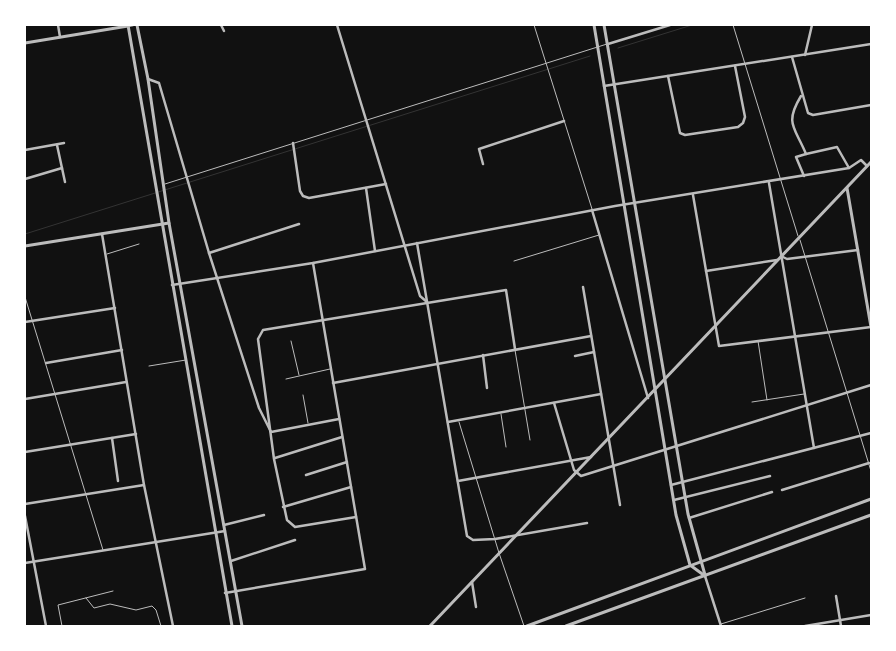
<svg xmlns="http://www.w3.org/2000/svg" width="896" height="651" font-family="'Public Sans',sans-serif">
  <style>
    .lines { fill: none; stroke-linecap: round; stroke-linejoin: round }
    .stream { stroke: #333; stroke-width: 1 }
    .service { stroke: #bcbcbc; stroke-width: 1 }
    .minor { stroke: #bcbcbc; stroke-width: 2.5 }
    .tertiary { stroke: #bcbcbc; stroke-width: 3 }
  </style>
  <rect width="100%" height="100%" fill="#111"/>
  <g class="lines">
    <g class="stream">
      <path d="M618,48L692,25"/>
      <path d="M25,234L590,56"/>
    </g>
    <g class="service">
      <path d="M534,25L592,209"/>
      <path d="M733,25L798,236"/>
      <path d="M165,184L607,44"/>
      <path d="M800,240L871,471"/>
      <path d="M107,254L139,244"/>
      <path d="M514,261L599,235"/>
      <path d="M25,297L103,550"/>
      <path d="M291,341L299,375"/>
      <path d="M758,341L767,400"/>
      <path d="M515,350L530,440"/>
      <path d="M149,366L186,360"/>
      <path d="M286,379L330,369"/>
      <path d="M303,395L308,423"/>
      <path d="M752,402L804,394"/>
      <path d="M501,414L506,447"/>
      <path d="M459,422L499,553L524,626"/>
      <path d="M86,598L94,608L110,604L136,610L152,606L156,610L161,626"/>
      <path d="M721,624L805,598"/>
      <path d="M62,626L58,605L113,591"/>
    </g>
    <g class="minor">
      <path d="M58,25L60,37"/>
      <path d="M221,25L224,31"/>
      <path d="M337,25L420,296L427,302"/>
      <path d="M128,26L133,25"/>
      <path d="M608,44L670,25"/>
      <path d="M805,55L812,25"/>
      <path d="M792,57L808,113L813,115L871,105"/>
      <path d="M668,76L680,133L685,135L738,127L743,123L745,117L735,66"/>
      <path d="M148,79L159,83L209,253L259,408L271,432L339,419"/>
      <path d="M604,86L871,44"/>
      <path d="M801,96C784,124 795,127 806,154L796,157L804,176"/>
      <path d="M293,143L300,191L303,196L309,198L386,184"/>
      <path d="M57,145L65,182"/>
      <path d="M25,150L64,143"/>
      <path d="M806,154L837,147L849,168"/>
      <path d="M483,164L479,149L564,121"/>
      <path d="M25,179L62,168"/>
      <path d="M769,183L814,448"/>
      <path d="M366,188L375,251"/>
      <path d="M693,195L719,346L871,327"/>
      <path d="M592,210L648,398"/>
      <path d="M102,234L144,485L173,626"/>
      <path d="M417,243L467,536L473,540L495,539L587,523"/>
      <path d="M209,253L299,224"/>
      <path d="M781,256L787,259L858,250"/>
      <path d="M706,271L777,260"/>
      <path d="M172,285L313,263L615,206L849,168L861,160L867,166"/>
      <path d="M583,287L620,505"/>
      <path d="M25,322L115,308"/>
      <path d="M483,355L487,388"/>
      <path d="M575,356L594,352"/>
      <path d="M46,363L122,350"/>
      <path d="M333,383L591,336"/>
      <path d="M25,399L126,382"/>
      <path d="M554,403L574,470L581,476L871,385"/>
      <path d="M448,422L601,394"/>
      <path d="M112,438L118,481"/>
      <path d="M25,452L136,434"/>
      <path d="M275,458L342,437"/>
      <path d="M306,475L347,462"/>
      <path d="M458,481L591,457"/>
      <path d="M671,485L871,433"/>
      <path d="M782,490L869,463"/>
      <path d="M674,500L770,476"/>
      <path d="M25,504L144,485"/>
      <path d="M283,507L351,487"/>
      <path d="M25,516L46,626"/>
      <path d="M356,517L295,527L287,520L274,459L258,339L263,330L506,290L515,349"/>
      <path d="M689,518L772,492"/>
      <path d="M224,525L264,515"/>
      <path d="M231,561L295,540"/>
      <path d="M25,563L225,531"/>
      <path d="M705,576L721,626"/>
      <path d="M472,582L476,607"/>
      <path d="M225,593L365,569L313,263"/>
      <path d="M836,596L841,626"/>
      <path d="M805,626L871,615"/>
    </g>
    <g class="tertiary">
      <path d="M128,25L232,626"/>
      <path d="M137,25L148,79L169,223L242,626"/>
      <path d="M594,25L676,515L690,565L705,576"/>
      <path d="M604,25L688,514L705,575"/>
      <path d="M25,43L128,26"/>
      <path d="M847,188L871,327"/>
      <path d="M25,246L169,223"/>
      <path d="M430,626L871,162"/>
      <path d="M527,626L871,499"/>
      <path d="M566,626L871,515"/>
    </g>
  </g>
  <rect width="896" height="651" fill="none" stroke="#ffffff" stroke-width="52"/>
</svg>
